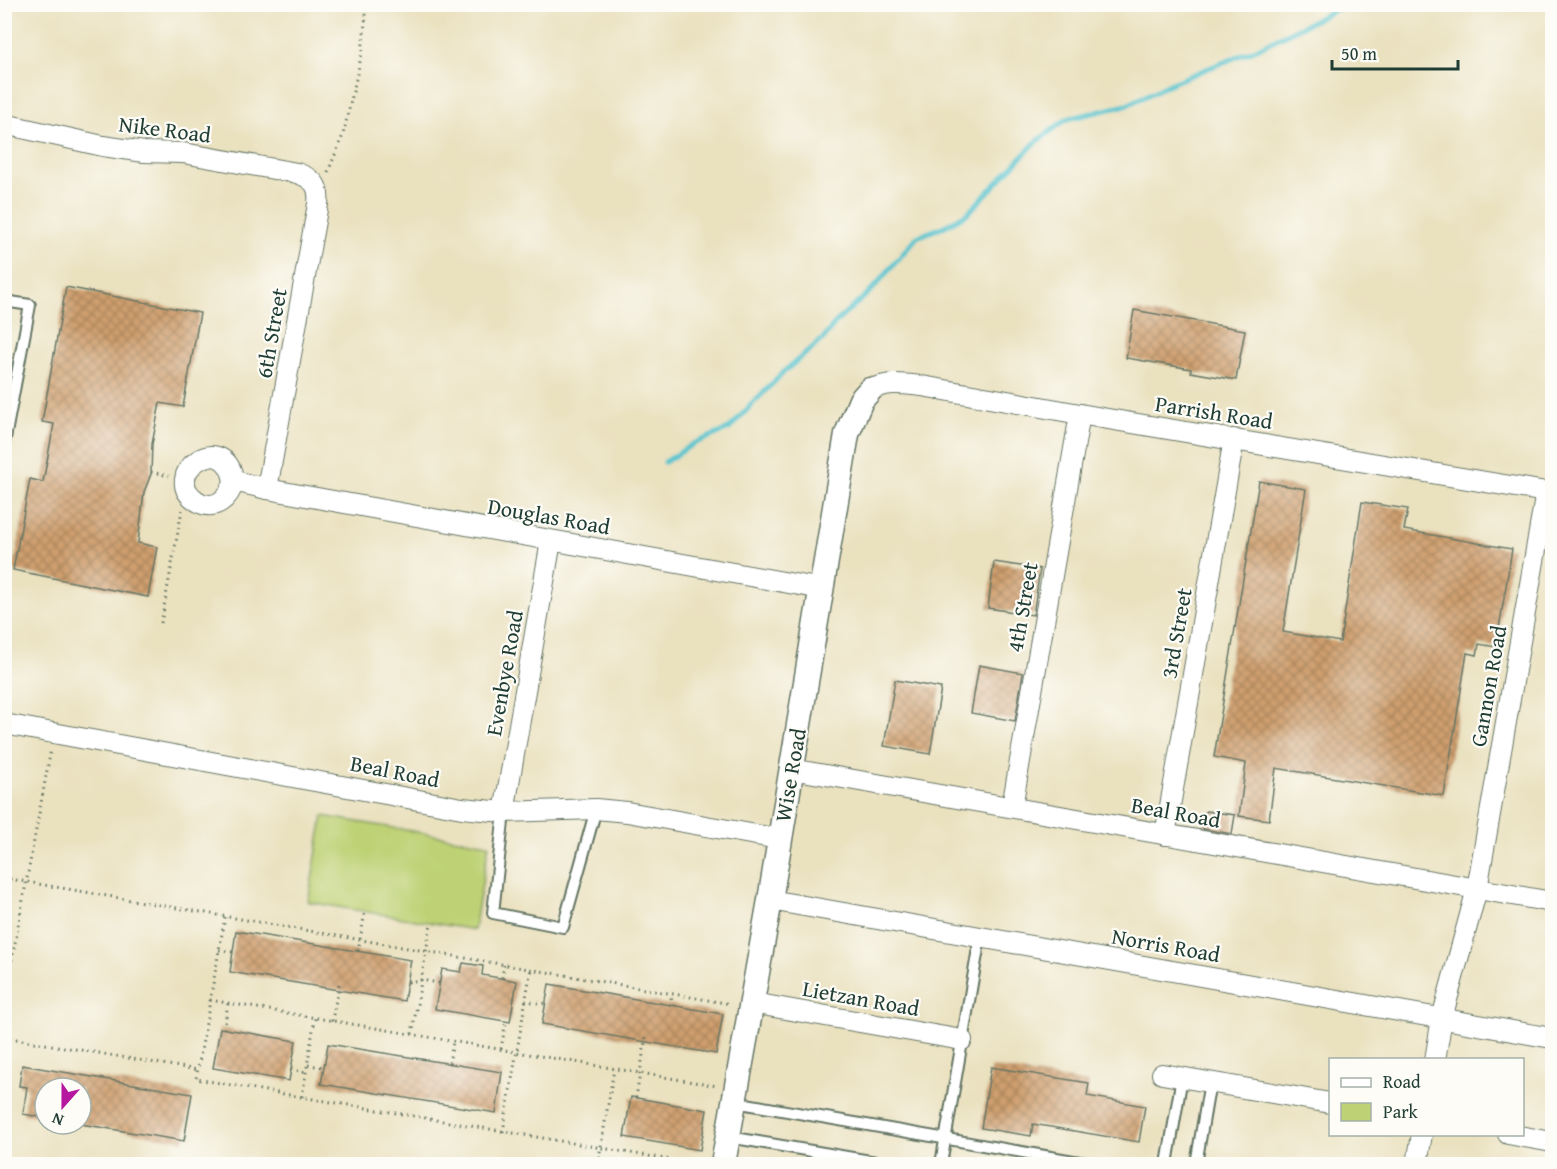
<svg xmlns="http://www.w3.org/2000/svg" width="1557" height="1169" font-family="'Gentium Book Plus',serif">
  <style>
    .green { fill: #bed174; stroke: #6e8754; stroke-width: 1.5 }
    .lines { fill: none; stroke-linecap: round; stroke-linejoin: round }
    .stream { stroke: #58c4cf; stroke-width: 5 }
    .building { fill: url(#building-cross-hatch) }
    .service-casing { stroke: #667665; stroke-width: 14 }
    .minor-casing { stroke: #667665; stroke-width: 22 }
    .tertiary-casing { stroke: #667665; stroke-width: 27 }
    .path { stroke: #667665; stroke-width: 3; stroke-dasharray: 1.5 4.5; stroke-linecap: butt }
    .service { stroke: #fff; stroke-width: 10 }
    .minor { stroke: #fff; stroke-width: 20 }
    .tertiary { stroke: #fff; stroke-width: 24 }
    .labels { text-anchor: middle; stroke-width: 4.5; stroke-linejoin: round; paint-order: stroke }
    .street-label { font-size: 22px; fill: #1f3d34; stroke: #fdfcf7 }
  </style>
  <defs>
    <pattern id="building-cross-hatch" width="8" height="8" patternUnits="userSpaceOnUse" patternTransform="scale(1.5)"><rect width="8" height="8" fill="#cf9f6e"/><path d="M0 0l8 8M0 8l8-8" fill="none" stroke="#a7835b"/></pattern>
  </defs>
  <rect width="100%" height="100%" fill="#fdfcf7"/>
  <filter id="ink" filterUnits="userSpaceOnUse"><feTurbulence type="fractalNoise" baseFrequency=".0167" numOctaves="2"/><feDisplacementMap in="SourceGraphic" scale="12" xChannelSelector="R" yChannelSelector="G"/><feConvolveMatrix kernelMatrix="1 2 1 2 8 2 1 2 1" color-interpolation-filters="sRGB"/></filter>
  <filter id="wash" filterUnits="userSpaceOnUse"><feTurbulence type="fractalNoise" baseFrequency=".008" numOctaves="4" result="noise"/><feDisplacementMap in="SourceGraphic" scale="24" xChannelSelector="R" yChannelSelector="G"/><feGaussianBlur stdDeviation="1.35" result="paint"/><feColorMatrix in="noise" values="0 0 0 0 0 0 0 0 0 0 0 0 0 0 0 0 0 1.4 0 .05"/><feComposite in="paint" operator="in"/></filter>
  <g filter="url(#wash)">
    <rect width="100%" height="100%" fill="#eae1bf"/>
    <path class="green" d="M323,816L489,844L474,930L308,902Z"/>
    <g class="lines">
      <path class="stream" d="M665,462L693,444L729,429L753,403L787,369L823,339L837,321L872,290L917,237L945,226L968,213L1036,142L1067,119L1127,105L1174,82L1254,50L1347,4"/>
    </g>
    <g id="blocks">
      <g class="building">
        <path d="M66,287L200,313L183,407L160,403L152,444L151,474L144,492L138,543L157,547L148,597L13,570L30,479L43,482L54,424L42,422Z"/>
        <path d="M1134,310L1245,330L1236,380L1191,372V369L1126,358Z"/>
        <path d="M1259,481L1306,489L1283,632L1340,642L1362,502L1408,509L1404,530L1512,549L1496,647L1479,644L1477,655L1467,653L1444,796L1276,768L1269,820L1239,816L1246,763L1214,757Z"/>
        <path d="M994,562L1040,569L1033,615L988,608Z"/>
        <path d="M979,665L1023,673L1015,721L971,713Z"/>
        <path d="M895,680L941,688L930,754L884,746Z"/>
        <path d="M1206,811L1235,815L1232,834L1203,829Z"/>
        <path d="M236,931L411,960L404,1001L230,972Z"/>
        <path d="M463,963L483,966L482,975L517,981L510,1022L435,1009L442,969L461,972Z"/>
        <path d="M549,984L723,1014L716,1054L542,1024Z"/>
        <path d="M220,1028L296,1041L289,1081L213,1068Z"/>
        <path d="M328,1044L502,1072L496,1113L321,1084Z"/>
        <path d="M22,1065L192,1094L184,1141L81,1124V1088H45V1118L23,1114L27,1087L19,1086Z"/>
        <path d="M991,1067L1089,1083L1087,1096L1145,1106L1139,1142L1033,1124L1031,1136L981,1128Z"/>
        <path d="M631,1097L707,1110L700,1150L624,1137Z"/>
      </g>
    </g>
  </g>
  <g filter="url(#ink)">
    <use href="#blocks" fill-opacity="0" stroke="#667665" stroke-width="1.5"/>
    <g class="lines">
      <defs>
        <g id="service">
          <path d="M4,301L30,305L4,444"/>
          <path d="M504,812L493,913L563,927L596,809"/>
          <path d="M735,1102L1091,1164"/>
          <path d="M729,1137L888,1164"/>
          <path d="M941,1164L980,937"/>
          <path d="M1167,1164L1182,1077"/>
          <path d="M1196,1164L1210,1082"/>
        </g>
        <g id="minor">
          <path d="M4,124L103,146L144,152L183,153L297,173C314,179 320,186 318,204L267,489"/>
          <path d="M870,390C888,381 903,384 922,386L1108,419L1552,493"/>
          <path d="M234,481C230,497 215,513 197,501C158,476 224,426 234,481L267,489L822,589"/>
          <path d="M4,724L462,808L504,812L596,809L627,812L779,839"/>
          <path d="M791,769L1552,902"/>
          <path d="M1012,807L1080,414"/>
          <path d="M504,812L551,541"/>
          <path d="M1165,835L1234,439"/>
          <path d="M770,900L1552,1038"/>
          <path d="M752,1003L962,1040"/>
          <path d="M1435,1060L1442,1018L1477,889L1546,492"/>
          <path d="M1162,1074L1330,1103"/>
          <path d="M1508,1134L1552,1142"/>
          <path d="M1417,1164L1422,1134"/>
        </g>
        <path id="tertiary" d="M723,1164L770,900L847,434L861,400L870,390"/>
      </defs>
      <use href="#service" class="service-casing"/>
      <use href="#minor" class="minor-casing"/>
      <use href="#tertiary" class="tertiary-casing"/>
      <g class="path">
        <path d="M328,172L343,135L362,53L367,4"/>
        <path d="M151,472L169,476"/>
        <path d="M161,623L182,510"/>
        <path d="M4,878L731,1004"/>
        <path d="M225,917L196,1079L695,1164"/>
        <path d="M219,950L233,952"/>
        <path d="M358,951L365,912"/>
        <path d="M502,978L504,965"/>
        <path d="M408,982L421,980L439,983"/>
        <path d="M210,1000L717,1086"/>
        <path d="M525,1001L546,1004"/>
        <path d="M4,1002L51,749"/>
        <path d="M670,1005L672,994"/>
        <path d="M332,1021L339,984"/>
        <path d="M224,1029L228,1003"/>
        <path d="M412,1034L431,923"/>
        <path d="M4,1037L198,1070"/>
        <path d="M501,1049L506,1021"/>
        <path d="M449,1063L453,1042"/>
        <path d="M308,1065L324,1067"/>
        <path d="M291,1069L306,1072"/>
        <path d="M302,1097L315,1018"/>
        <path d="M636,1098L646,1036"/>
        <path d="M503,1132L531,969"/>
        <path d="M598,1164L614,1069"/>
      </g>
      <use href="#service" class="service"/>
      <use href="#minor" class="minor"/>
      <use href="#tertiary" class="tertiary"/>
    </g>
  </g>
  <g class="labels">
    <g class="street-label">
      <text transform="translate(165 129) rotate(7)" y="8">Nike Road</text>
      <text transform="translate(271 333) rotate(-80)" y="8">6th Street</text>
      <text transform="translate(1214 412) rotate(9)" y="8">Parrish Road</text>
      <text transform="translate(549 516) rotate(10)" y="8">Douglas Road</text>
      <text transform="translate(1022 607) rotate(-80)" y="8">4th Street</text>
      <text transform="translate(1176 633) rotate(-80)" y="8">3rd Street</text>
      <text transform="translate(504 673) rotate(-80)" y="8">Evenbye Road</text>
      <text transform="translate(1488 686) rotate(-80)" y="8">Gannon Road</text>
      <text transform="translate(395 771) rotate(11)" y="8">Beal Road</text>
      <text transform="translate(790 775) rotate(-80)" y="8">Wise Road</text>
      <text transform="translate(1176 812) rotate(10)" y="8">Beal Road</text>
      <text transform="translate(1166 945) rotate(10)" y="8">Norris Road</text>
      <text transform="translate(861 998) rotate(10)" y="8">Lietzan Road</text>
    </g>
  </g>
  <rect width="1557" height="1169" fill="none" stroke="#fdfcf7" stroke-width="24"/>
  <rect x="1329" y="1058" width="195" height="78" fill="#fdfcf7" stroke="#a4b0a9" stroke-width="1.5"/>
  <rect x="1341" y="1078" width="30" height="9" fill="#ffffff" stroke="#a4b0a9" stroke-width="1.5"/>
  <text x="1383" y="1088" font-size="18" fill="#1f3d34">Road</text>
  <rect x="1341" y="1103" width="30" height="18" fill="#bed174" stroke="#a4b0a9" stroke-width="1.5"/>
  <text x="1383" y="1118" font-size="18" fill="#1f3d34">Park</text>
  <g transform="translate(63 1106) rotate(201)"><circle r="28" fill="#fdfcf7" stroke="#a4b0a9" stroke-width="1.5"/>
  <path d="M0-4.5L10 22L0 15L-10 22Z" fill="#b5179e"/>
  <text y="-9" font-size="16" font-weight="bold" text-anchor="middle" fill="#1f3d34">N</text>
  </g>
  <path d="M1332 60v9h126v-9" fill="none" stroke="#1f3d34" stroke-width="3"/>
  <text x="1341" y="60" font-size="18" fill="#1f3d34" stroke="#fdfcf7" stroke-width="4.5" paint-order="stroke">50 m</text>
</svg>
